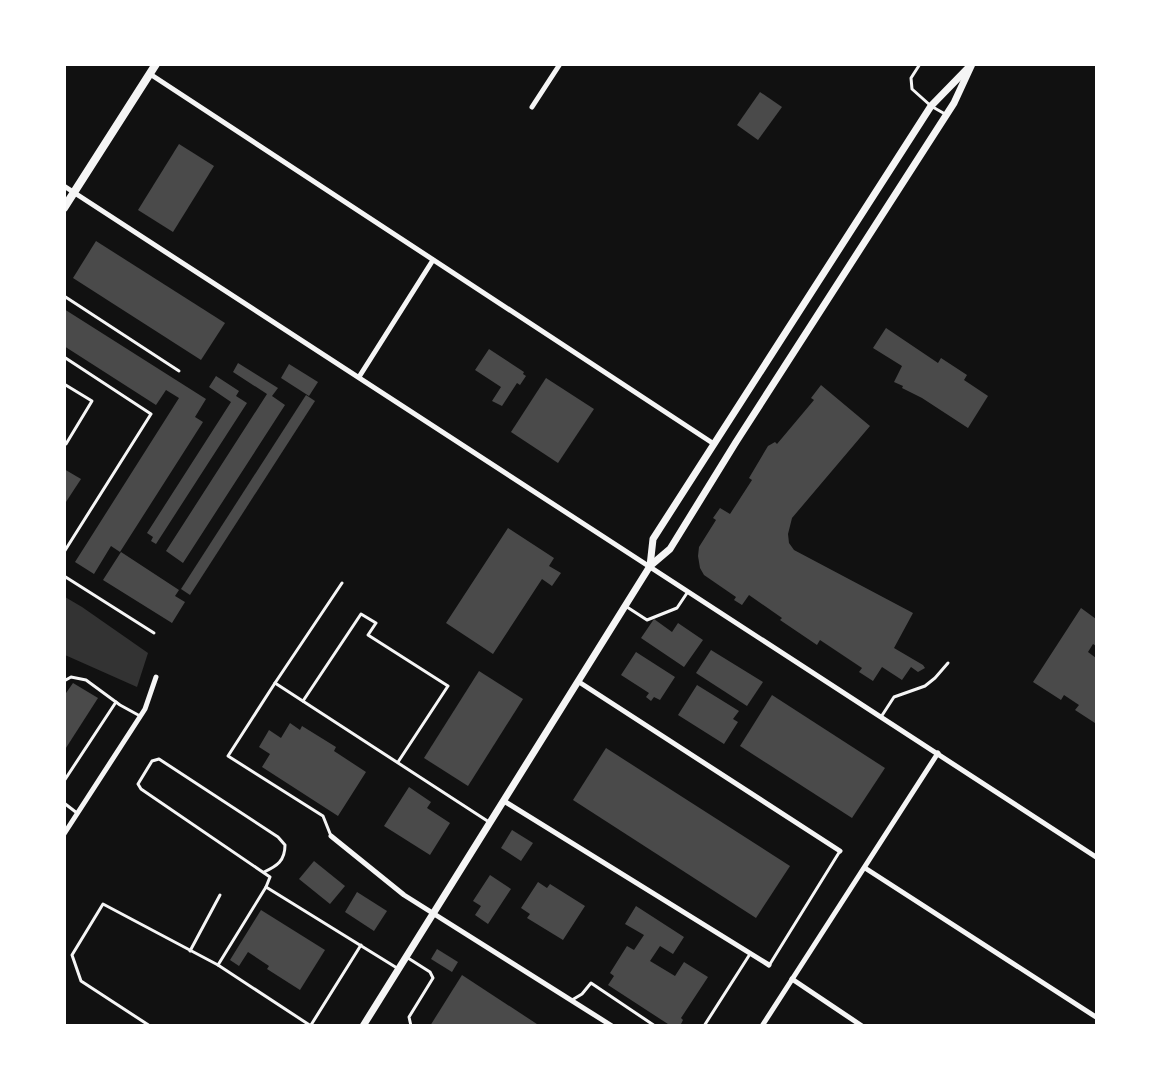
<svg xmlns="http://www.w3.org/2000/svg" width="1161" height="1090" font-family="Manrope,sans-serif">
  <style>
    .water { fill: #333 }
    .building { fill: #4a4a4a }
    .lines { fill: none; stroke-linecap: round; stroke-linejoin: round }
    .service { stroke: #f5f5f5; stroke-width: 3 }
    .minor { stroke: #f5f5f5; stroke-width: 5 }
    .tertiary { stroke: #f5f5f5; stroke-width: 7 }
    .secondary { stroke: #f5f5f5; stroke-width: 8 }
  </style>
  <rect width="100%" height="100%" fill="#111"/>
  <path class="water" d="M65,597L82,607L148,653L137,687L65,655Z"/>
  <g class="building">
    <path d="M760,92L782,107L758,140L737,125Z"/>
    <path d="M179,144L214,166L173,232L138,210Z"/>
    <path d="M96,241L225,323L201,360L73,278Z"/>
    <path d="M64,309L206,399L195,417L203,422L120,552L111,546L94,574L75,562L179,398L166,390L156,405L64,346Z"/>
    <path d="M886,328L938,363L941,358L967,375L964,380L988,396L968,428L922,398L902,388L903,386L894,382L902,366L873,348Z"/>
    <path d="M489,349L524,372L523,374L526,376L520,385L517,383L502,406L492,401L501,387L475,370Z"/>
    <path d="M238,363L278,388L272,396L285,405L183,563L166,551L267,394L233,372Z"/>
    <path d="M289,364L318,382L309,396L281,378Z"/>
    <path d="M216,376L239,391L236,396L247,403L156,544L151,541L153,537L147,533L231,402L209,387Z"/>
    <path d="M546,378L594,409L558,463L511,432Z"/>
    <path d="M821,385L870,426L792,518L788,534L789,543L794,550L913,613L894,648L923,665L925,668L918,672L911,667L902,680L882,667L873,681L859,672L862,668L820,640L817,645L780,620L782,618L749,595L742,605L734,600L736,597L704,575L700,568L698,556L699,547L716,520L713,518L720,508L730,514L752,480L749,478L768,446L775,442L777,444L814,400L811,398Z"/>
    <path d="M306,395L315,401L190,595L181,589Z"/>
    <path d="M64,469L81,479L64,505Z"/>
    <path d="M508,528L554,558L549,566L561,573L552,586L542,579L493,654L446,623Z"/>
    <path d="M121,552L179,590L175,596L185,602L172,623L103,580Z"/>
    <path d="M1081,608L1096,619V646L1093,644L1088,652L1096,658V720L1095,723L1075,710L1079,705L1064,695L1061,700L1033,682Z"/>
    <path d="M654,619L672,632L678,623L703,640L684,667L641,638Z"/>
    <path d="M711,650L763,682L747,706L696,673Z"/>
    <path d="M636,652L675,677L660,700L654,697L651,701L646,697L649,693L621,675Z"/>
    <path d="M479,671L523,699L468,786L424,758Z"/>
    <path d="M73,683L98,698L64,751V696Z"/>
    <path d="M697,685L739,711L733,719L738,722L724,744L678,715Z"/>
    <path d="M772,695L885,768L852,818L740,746Z"/>
    <path d="M290,723L300,730L302,726L336,747L334,751L366,772L338,816L262,767L270,754L259,747L269,730L281,738Z"/>
    <path d="M606,748L790,866L756,918L573,800Z"/>
    <path d="M409,787L431,802L427,808L450,823L430,855L384,826Z"/>
    <path d="M512,830L533,843L521,861L501,848Z"/>
    <path d="M314,861L345,886L330,904L299,879Z"/>
    <path d="M490,875L511,889L488,924L475,915L481,906L473,901Z"/>
    <path d="M538,882L547,888L550,884L585,906L563,940L527,918L530,914L521,908Z"/>
    <path d="M357,892L387,911L374,931L345,912Z"/>
    <path d="M636,906L684,937L673,954L660,946L650,961L675,976L684,962L708,977L681,1018L683,1020L680,1026H671L608,985L614,976L610,973L627,946L634,950L644,935L625,924Z"/>
    <path d="M261,910L325,950L300,990L267,969L269,966L248,952L239,966L230,960Z"/>
    <path d="M437,949L458,962L452,972L431,959Z"/>
    <path d="M462,975L540,1026H430Z"/>
  </g>
  <g class="lines">
    <g class="service">
      <path d="M920,64L911,78L912,89L931,106L945,114"/>
      <path d="M64,296L179,371"/>
      <path d="M64,357L151,414L64,552"/>
      <path d="M64,384L92,401L66,444"/>
      <path d="M64,576L154,633"/>
      <path d="M342,583L275,683L489,822"/>
      <path d="M627,607L647,620L677,608L687,593"/>
      <path d="M64,681L71,677L86,680L120,705L140,716"/>
      <path d="M275,683L228,756L323,816L331,836"/>
      <path d="M303,701L361,614L376,623L368,635L448,686L398,762"/>
      <path d="M881,717L894,697L925,686L935,678L948,663"/>
      <path d="M64,781L116,702"/>
      <path d="M64,803L77,813"/>
      <path d="M264,872C277,866 285,861 285,845L278,837L159,759L152,761L138,784L141,789L270,877L266,887"/>
      <path d="M190,951L220,895"/>
      <path d="M408,958L430,972L433,978L409,1017L411,1026"/>
      <path d="M770,964L840,851"/>
      <path d="M218,965L311,1026"/>
      <path d="M572,1000L582,994L591,983L655,1026"/>
      <path d="M311,1025L361,945"/>
      <path d="M150,1026L81,981L72,955L103,904L218,965L266,887L397,968"/>
      <path d="M704,1026L750,954"/>
    </g>
    <g class="minor">
      <path d="M150,74L714,444"/>
      <path d="M532,107L560,64"/>
      <path d="M64,186L1096,857"/>
      <path d="M359,377L433,260"/>
      <path d="M579,682L840,851"/>
      <path d="M504,801L769,965"/>
      <path d="M64,834L145,709L156,677"/>
      <path d="M331,836L404,895L612,1026"/>
      <path d="M865,868L1096,1017"/>
      <path d="M792,979L862,1026"/>
      <path d="M762,1026L938,753"/>
    </g>
    <g class="tertiary">
      <path d="M650,566L653,539L931,106L968,68"/>
      <path d="M363,1026L650,566L670,549L736,442L954,103L972,64"/>
    </g>
    <path class="secondary" d="M64,208L156,64"/>
  </g>
  <rect width="1161" height="1090" fill="none" stroke="#ffffff" stroke-width="132"/>
</svg>
